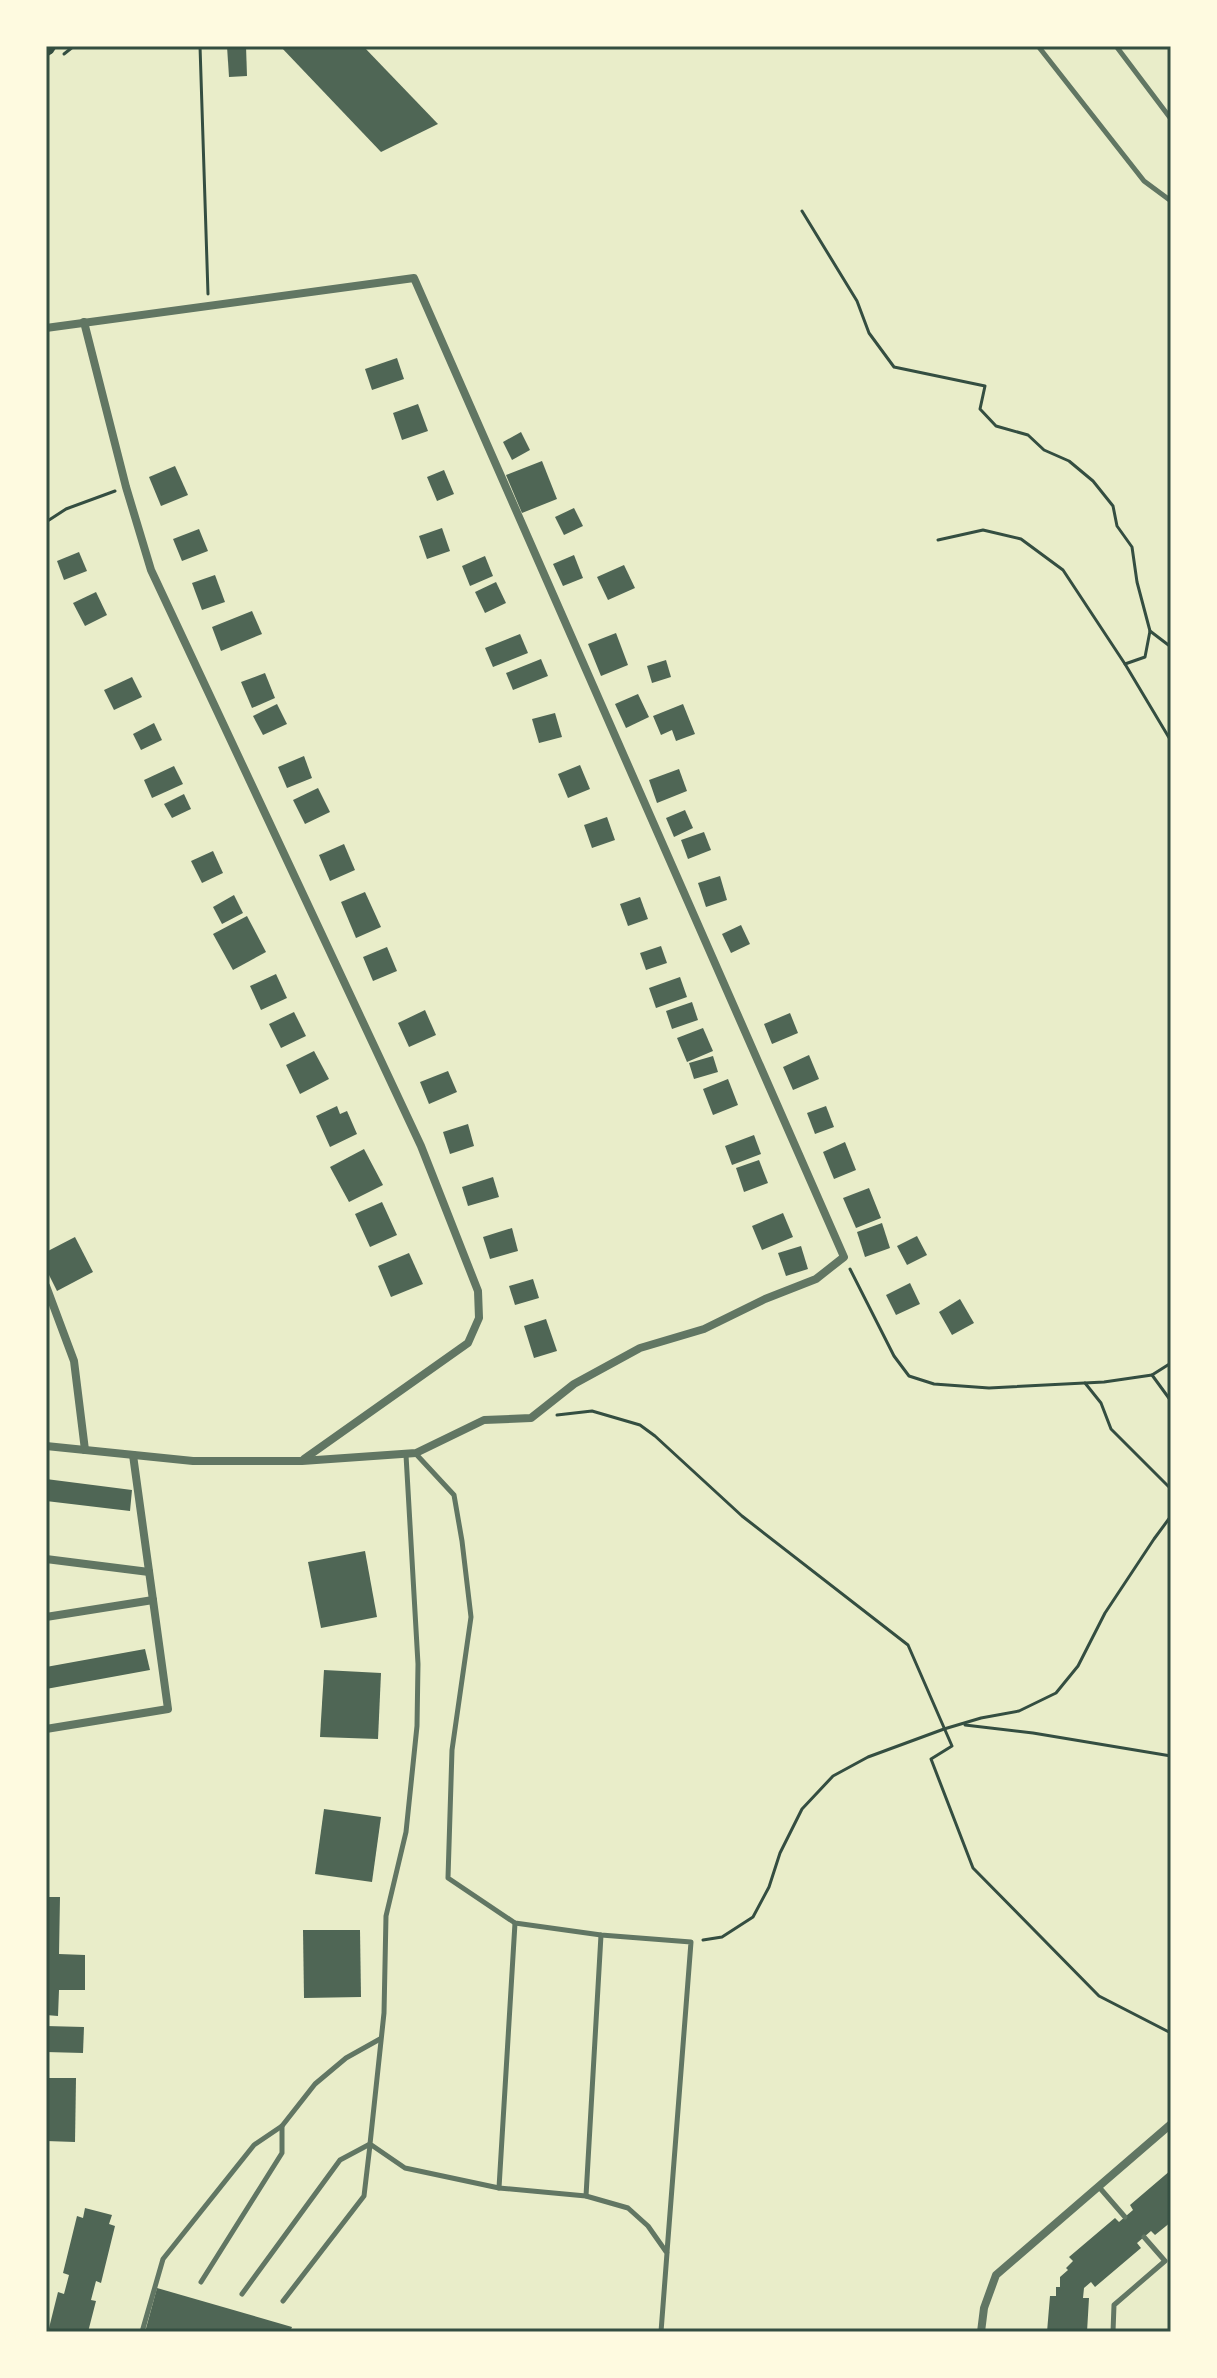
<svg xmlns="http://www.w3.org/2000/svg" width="1217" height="2378" font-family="'Exo 2',sans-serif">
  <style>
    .building { fill: #4f6655 }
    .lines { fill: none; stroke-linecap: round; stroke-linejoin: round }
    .path { stroke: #344e41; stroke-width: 3 }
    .service { stroke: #617663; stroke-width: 5 }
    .minor { stroke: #617663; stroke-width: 8 }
    .primary { stroke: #344e41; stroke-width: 18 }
    .neatline { fill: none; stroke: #344e41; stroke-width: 3 }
  </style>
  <rect width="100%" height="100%" fill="#e9edc9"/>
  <g class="building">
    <path d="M227,46H246L247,76L229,77Z"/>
    <path d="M280,46H363L438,124L381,152Z"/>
    <path d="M397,358L404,379L372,390L365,369Z"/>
    <path d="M418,404L428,431L402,440L393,413Z"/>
    <path d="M521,432L530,450L512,460L503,442Z"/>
    <path d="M542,461L557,499L522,513L506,475Z"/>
    <path d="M175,466L188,495L161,506L149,477Z"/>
    <path d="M444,470L454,494L437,501L427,477Z"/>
    <path d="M574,508L583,526L564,535L555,517Z"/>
    <path d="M442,528L450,551L427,559L419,536Z"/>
    <path d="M199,529L208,551L182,561L173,539Z"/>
    <path d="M79,552L87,571L64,580L57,561Z"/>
    <path d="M574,555L583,578L563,586L553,564Z"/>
    <path d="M485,556L493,576L470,586L462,566Z"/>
    <path d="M624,565L635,588L608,600L597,577Z"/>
    <path d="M215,575L225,602L202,610L192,583Z"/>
    <path d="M496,582L506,603L485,613L475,592Z"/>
    <path d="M96,592L107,615L85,626L73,603Z"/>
    <path d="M252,611L262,634L221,651L212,627Z"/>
    <path d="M616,633L628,665L601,676L588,644Z"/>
    <path d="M520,634L528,653L493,667L485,648Z"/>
    <path d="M541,659L548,676L513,690L506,673Z"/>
    <path d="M666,660L671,677L652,683L647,666Z"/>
    <path d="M265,673L275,698L252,708L241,682Z"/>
    <path d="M132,677L142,697L114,710L104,690Z"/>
    <path d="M638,694L649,717L626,728L615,704Z"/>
    <path d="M277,704L287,724L263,735L253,716Z"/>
    <path d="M683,704L695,734L676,741L672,730L661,735L653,716Z"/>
    <path d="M555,713L562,737L539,743L532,719Z"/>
    <path d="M154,723L162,740L141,750L133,734Z"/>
    <path d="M304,756L312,778L287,788L278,767Z"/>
    <path d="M580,765L590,789L568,798L558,774Z"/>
    <path d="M174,766L183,784L152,798L144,780Z"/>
    <path d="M679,769L687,791L657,803L649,780Z"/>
    <path d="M318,788L330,812L305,824L293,800Z"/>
    <path d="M184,794L191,809L172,818L164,804Z"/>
    <path d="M685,810L693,828L674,837L666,818Z"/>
    <path d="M607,817L615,840L592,848L584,825Z"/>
    <path d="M704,832L711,850L688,859L681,840Z"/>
    <path d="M344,844L355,870L330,881L319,855Z"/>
    <path d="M213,851L223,873L202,883L191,861Z"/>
    <path d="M720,876L727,900L706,907L698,883Z"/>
    <path d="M365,892L381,927L356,938L341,902Z"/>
    <path d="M234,895L243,913L222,924L213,907Z"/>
    <path d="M640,897L648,919L628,926L620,904Z"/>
    <path d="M247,916L266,952L233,970L213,934Z"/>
    <path d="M741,925L750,944L731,953L722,934Z"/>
    <path d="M661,946L667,963L646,970L640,953Z"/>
    <path d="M387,947L397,971L373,981L363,957Z"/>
    <path d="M276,974L287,998L261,1010L250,986Z"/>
    <path d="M680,977L687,997L656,1008L649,988Z"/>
    <path d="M692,1002L698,1020L672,1029L666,1011Z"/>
    <path d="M425,1010L436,1035L409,1047L398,1023Z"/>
    <path d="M294,1012L306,1036L281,1048L269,1024Z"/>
    <path d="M790,1013L798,1033L772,1044L764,1024Z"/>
    <path d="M703,1028L713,1051L687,1062L677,1038Z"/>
    <path d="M314,1051L329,1079L300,1094L286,1065Z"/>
    <path d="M809,1055L819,1079L793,1090L783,1067Z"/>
    <path d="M713,1056L718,1072L694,1079L689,1063Z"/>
    <path d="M448,1071L457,1092L429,1104L420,1082Z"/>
    <path d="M728,1079L738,1105L713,1115L703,1089Z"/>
    <path d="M337,1106L340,1114L347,1111L357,1134L330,1147L316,1116Z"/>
    <path d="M826,1106L834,1127L815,1134L807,1113Z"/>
    <path d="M468,1124L474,1146L450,1154L443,1132Z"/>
    <path d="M754,1135L761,1154L732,1165L725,1146Z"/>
    <path d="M845,1142L856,1170L834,1179L823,1152Z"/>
    <path d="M364,1149L383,1185L349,1202L330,1167Z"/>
    <path d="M759,1160L768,1183L744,1192L736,1168Z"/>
    <path d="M493,1177L499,1197L468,1206L462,1187Z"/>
    <path d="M869,1188L881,1218L856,1228L843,1198Z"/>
    <path d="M382,1202L397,1235L370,1247L355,1214Z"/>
    <path d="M783,1213L793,1237L762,1250L752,1226Z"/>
    <path d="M882,1223L890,1248L865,1257L857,1232Z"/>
    <path d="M512,1228L518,1251L490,1259L483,1237Z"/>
    <path d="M917,1236L927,1255L907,1265L897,1246Z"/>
    <path d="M75,1237L93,1272L57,1291L46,1269V1252Z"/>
    <path d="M801,1246L808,1269L786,1276L778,1253Z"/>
    <path d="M409,1253L423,1284L391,1297L378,1266Z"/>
    <path d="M533,1279L539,1298L515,1305L509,1286Z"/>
    <path d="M910,1283L920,1304L896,1315L886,1295Z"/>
    <path d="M960,1299L974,1323L952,1335L939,1312Z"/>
    <path d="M546,1319L557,1351L534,1358L524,1326Z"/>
    <path d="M46,1479L132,1490L130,1511L46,1501Z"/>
    <path d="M365,1551L377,1617L321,1628L308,1562Z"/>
    <path d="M145,1649L150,1670L46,1689V1667Z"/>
    <path d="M324,1670L381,1673L378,1739L320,1737Z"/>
    <path d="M324,1809L381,1817L372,1882L315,1874Z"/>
    <path d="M46,1897H60L59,1954L85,1955V1990H59L58,2016L46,2015Z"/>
    <path d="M303,1930H360L361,1997L304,1998Z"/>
    <path d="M46,2026L84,2027L83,2053L46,2052Z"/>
    <path d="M46,2078H76L75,2142L46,2141Z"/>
    <path d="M1171,2170V2222L1155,2235L1151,2231L1137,2243L1141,2248L1095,2287L1091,2282L1084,2288L1083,2298H1089L1087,2332H1047L1050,2296H1056V2287H1060V2277L1068,2270L1066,2268L1073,2261L1069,2257L1115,2218L1119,2222L1133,2210L1130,2205Z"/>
    <path d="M85,2208L112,2215L109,2224L115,2226L101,2283L96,2281L91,2300L96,2301L88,2332H48L58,2292L64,2294L69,2275L63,2273L77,2216L83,2218Z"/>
    <path d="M157,2288L292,2327L290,2332H145Z"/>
  </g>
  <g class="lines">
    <g class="path">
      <path d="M200,46L208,294"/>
      <path d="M64,54L74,46"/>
      <path d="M802,211L857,301L869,333L894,367L985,386L980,409L996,426L1028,435L1044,450L1069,461L1093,481L1113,506L1117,526L1132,547L1137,582L1150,631L1171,647"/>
      <path d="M46,522L66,509L115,491"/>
      <path d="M938,540L983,530L1021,539L1063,570L1125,664L1171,741"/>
      <path d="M1125,664L1145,657L1150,631"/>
      <path d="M850,1269L894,1356L909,1376L934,1384L989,1388L1104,1382L1152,1375L1171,1401"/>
      <path d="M1152,1375L1171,1363"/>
      <path d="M1085,1383L1101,1403L1111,1429L1171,1489"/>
      <path d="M557,1415L592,1411L640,1425L655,1436L742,1516L908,1645L952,1746L931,1759L973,1868L1099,1996L1171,2033"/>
      <path d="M965,1725L1033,1733L1171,1756"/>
      <path d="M703,1940L722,1937L753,1917L769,1887L780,1853L802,1809L833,1776L868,1757L944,1729L981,1718L1019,1711L1056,1693L1078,1666L1105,1613L1154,1539L1171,1516"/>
    </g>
    <g class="service">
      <path d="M1038,46L1144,181L1171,201"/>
      <path d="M1116,46L1171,119"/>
      <path d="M416,1454L454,1495L462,1541L471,1617L452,1750L448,1878L515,1923L601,1935L691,1942L667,2252"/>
      <path d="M406,1455L418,1664L417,1726L406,1832L386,1916L384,2013L370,2144L405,2168L499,2188L586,2196L628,2208L648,2226L667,2253L661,2332"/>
      <path d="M1099,2187L1125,2217"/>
      <path d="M499,2188L515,1923"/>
      <path d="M586,2196L601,1935"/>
      <path d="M201,2282L282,2153V2126"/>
      <path d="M242,2294L340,2160L370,2144"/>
      <path d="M283,2301L364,2196L370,2145"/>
      <path d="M142,2332L163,2259L254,2145L282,2126L315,2084L346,2058L380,2039"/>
      <path d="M1113,2332L1114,2305L1165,2261L1144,2237"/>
    </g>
    <g class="minor">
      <path d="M84,322L126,487L151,570L421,1146L478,1291L479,1318L468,1343L304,1459"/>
      <path d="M46,328L414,278L844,1257L816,1279L765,1299L704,1329L640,1348L574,1384L531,1418L484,1420L416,1453L302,1461H193L46,1446"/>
      <path d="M46,1286L74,1361L85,1450"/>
      <path d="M46,1559L149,1572"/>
      <path d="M46,1617L153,1600"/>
      <path d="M46,1729L168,1709L133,1455"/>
      <path d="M981,2332L984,2308L996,2275L1171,2124"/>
    </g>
    <path class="primary" d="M46,47L47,46"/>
  </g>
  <rect width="1217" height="2378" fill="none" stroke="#fefae0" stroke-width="96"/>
  <rect x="48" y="48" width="1121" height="2282" class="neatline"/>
</svg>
